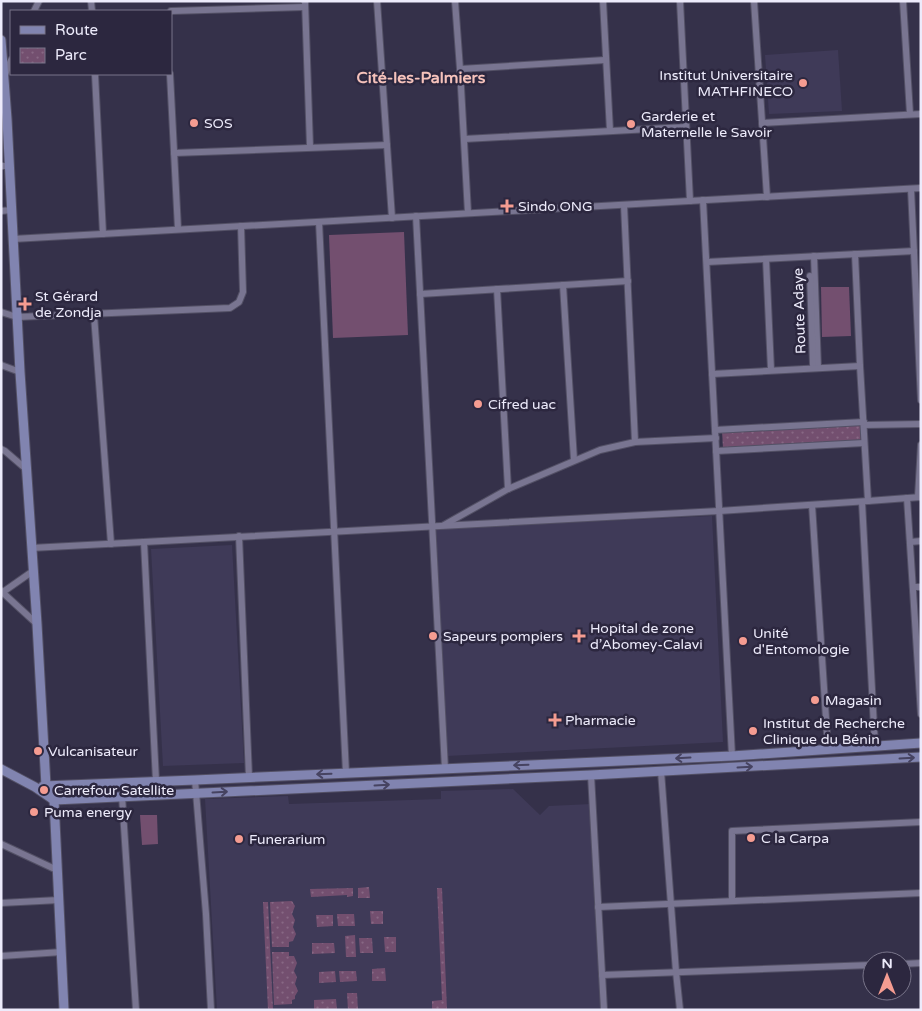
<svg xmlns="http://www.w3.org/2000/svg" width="922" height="1011" font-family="'Varela Round',sans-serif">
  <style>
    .built { fill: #3f3a58 }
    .park { fill: url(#park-dots) }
    .pitch { fill: #734f6f }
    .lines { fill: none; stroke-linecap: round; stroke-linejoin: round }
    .street-casing { stroke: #535065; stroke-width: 8 }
    .secondary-casing { stroke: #535065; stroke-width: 11 }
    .street { stroke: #797591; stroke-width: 6 }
    .secondary { stroke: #8184b0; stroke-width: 9 }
    .oneway { stroke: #464361 }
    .poi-dot { fill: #f59c91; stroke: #2c273f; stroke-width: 2 }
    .labels { text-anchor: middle; stroke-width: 5; stroke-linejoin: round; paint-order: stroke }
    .poi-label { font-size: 14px; fill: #edebfb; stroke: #2c273f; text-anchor: start }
    .street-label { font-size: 14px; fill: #edebfb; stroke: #2c273f }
    .quarter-label { font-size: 16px; font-weight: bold; fill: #f5c2bb; stroke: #2c273f }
  </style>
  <defs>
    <pattern id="park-dots" width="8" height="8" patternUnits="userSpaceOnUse" patternTransform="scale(1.25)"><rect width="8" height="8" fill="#734f6f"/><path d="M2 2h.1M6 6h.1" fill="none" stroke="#876884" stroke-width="1.8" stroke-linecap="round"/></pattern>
  </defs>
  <rect width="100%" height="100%" fill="#35314a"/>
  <g class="built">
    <path d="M838,50L842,111L769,114L765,55Z"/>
    <path d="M712,516L723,742L447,756L436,529Z"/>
    <path d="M232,545L244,763L163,766L151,549Z"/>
    <path d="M513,789L540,815L549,806L591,804L602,1010H217L205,799L288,796L289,804L441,799V791Z"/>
  </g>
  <g class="park">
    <path d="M860,424L861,441L723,448L722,431Z"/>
    <path d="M369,887L370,898H358V888Z"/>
    <path d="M353,888V896L347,897V895L311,897L310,889Z"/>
    <path d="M437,888H442L447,1010H432V1001L442,1000Z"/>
    <path d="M292,901L295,906L292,914L295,920L293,927L296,934L293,941L289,942V947H272L270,902Z"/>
    <path d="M263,902H268L273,1010H268Z"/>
    <path d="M370,911H383V924H371Z"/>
    <path d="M337,914H354L355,926H338Z"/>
    <path d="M316,915H333V926L317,927Z"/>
    <path d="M355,935L356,957H346L345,936Z"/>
    <path d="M384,937H396V952H385Z"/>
    <path d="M359,938H372L373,953H360Z"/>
    <path d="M312,943H334L335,953L312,954Z"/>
    <path d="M272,952H289V956H294L297,963L294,971L297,977L295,984L298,991L295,996V999L292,1000V1004L274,1005Z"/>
    <path d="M385,968L386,981H372V969Z"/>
    <path d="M335,971L336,982L319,983V972Z"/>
    <path d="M339,971H356L357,981L340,982Z"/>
    <path d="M347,993H357L358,1010H348Z"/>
    <path d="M336,999L337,1010H314V1000Z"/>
  </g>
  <g class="pitch">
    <path d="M404,232L408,335L333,338L329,235Z"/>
    <path d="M821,287H849L851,336L822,337Z"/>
    <path d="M140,815H157L158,844L142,845Z"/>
  </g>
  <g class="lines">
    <defs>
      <g id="street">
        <path d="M91,1L92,11"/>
        <path d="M305,1L310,147"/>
        <path d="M377,1L392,218"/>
        <path d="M455,1L460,69L468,213"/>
        <path d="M603,1L610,131"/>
        <path d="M680,1L690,201"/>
        <path d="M754,1L767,197"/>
        <path d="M903,1L910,114"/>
        <path d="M34,11L39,1"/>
        <path d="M171,11L305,7"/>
        <path d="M460,69L605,60"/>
        <path d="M95,74L103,234"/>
        <path d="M170,74L178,229"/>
        <path d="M5,75L11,60"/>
        <path d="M762,123L921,114"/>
        <path d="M464,139L686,127"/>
        <path d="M174,153L387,145"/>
        <path d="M1,166H9"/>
        <path d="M911,189L921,400"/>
        <path d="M703,200L732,756"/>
        <path d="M624,205L635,442"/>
        <path d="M1,211L12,210"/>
        <path d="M416,216L445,769"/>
        <path d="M319,222L346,773"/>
        <path d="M13,239L921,188"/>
        <path d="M855,254L860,366L868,501"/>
        <path d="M814,256L818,368"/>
        <path d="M766,259L771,370"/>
        <path d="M707,262L914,251"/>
        <path d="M810,276L813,365"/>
        <path d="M563,285L574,460"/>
        <path d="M497,289L508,489"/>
        <path d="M420,294L628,281"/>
        <path d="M1,312L17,317L230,308L239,302L243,292L241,226"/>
        <path d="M94,315L111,544"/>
        <path d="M1,365L20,372"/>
        <path d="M712,374L860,366"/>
        <path d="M864,425L921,424"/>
        <path d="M715,430L864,422"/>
        <path d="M1,449L5,451L26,469"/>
        <path d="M716,451L864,443"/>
        <path d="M918,497L921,445"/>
        <path d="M907,498L921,714"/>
        <path d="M862,502L875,746"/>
        <path d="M812,505L828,749"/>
        <path d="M444,525L508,489L600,450L635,442L716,438"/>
        <path d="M239,536L249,777"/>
        <path d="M144,542L156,781"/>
        <path d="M910,542L921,541"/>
        <path d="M31,548L719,511L868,501L921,497"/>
        <path d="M913,587H921"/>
        <path d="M1,591L37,624"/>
        <path d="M3,592L33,571"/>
        <path d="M661,771L676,972L680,1010"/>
        <path d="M591,775L604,1010"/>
        <path d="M195,780L206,914L211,1010"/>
        <path d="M122,796L136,1010"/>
        <path d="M1,844L57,870"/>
        <path d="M732,901V831L921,822"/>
        <path d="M1,903L59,900"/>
        <path d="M598,907L921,893"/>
        <path d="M1,956L62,952"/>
        <path d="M902,964L921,963"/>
        <path d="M602,975L872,965"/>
      </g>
      <g id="secondary">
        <path d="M1,40L7,119L20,372L37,624L46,786L54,800L64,1010"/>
        <path d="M1,769L35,787L54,800L591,775L921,757"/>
        <path d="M43,786L195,780L732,756L921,743"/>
      </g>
    </defs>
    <use href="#street" class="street-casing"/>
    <use href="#secondary" class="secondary-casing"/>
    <use href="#street" class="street"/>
    <use href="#secondary" class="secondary"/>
  </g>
  <defs><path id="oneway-shaft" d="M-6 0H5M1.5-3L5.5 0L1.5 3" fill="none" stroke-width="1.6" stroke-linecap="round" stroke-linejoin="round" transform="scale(1.25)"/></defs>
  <g class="oneway">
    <use href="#oneway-shaft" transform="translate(683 758) rotate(177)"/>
    <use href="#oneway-shaft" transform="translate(907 758) rotate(-3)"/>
    <use href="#oneway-shaft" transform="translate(521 765) rotate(178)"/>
    <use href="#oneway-shaft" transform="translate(745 767) rotate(-3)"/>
    <use href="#oneway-shaft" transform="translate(324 774) rotate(178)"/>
    <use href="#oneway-shaft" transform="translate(382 785) rotate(-3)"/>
    <use href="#oneway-shaft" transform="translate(220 792) rotate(-3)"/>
  </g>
  <g class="poi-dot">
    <circle cx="803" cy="83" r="5"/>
    <circle cx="194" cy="123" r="5"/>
    <circle cx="631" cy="124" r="5"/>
    <path d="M504.5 198.5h5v5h5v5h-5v5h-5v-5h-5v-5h5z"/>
    <path d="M22.5 296.5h5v5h5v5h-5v5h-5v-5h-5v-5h5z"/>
    <circle cx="478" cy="404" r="5"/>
    <circle cx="433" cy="636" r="5"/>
    <path d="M576.5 628.5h5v5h5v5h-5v5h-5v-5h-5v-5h5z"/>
    <circle cx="743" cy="641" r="5"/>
    <circle cx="815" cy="700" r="5"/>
    <path d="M552.5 712.5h5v5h5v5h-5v5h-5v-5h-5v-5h5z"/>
    <circle cx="753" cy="731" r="5"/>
    <circle cx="38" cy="751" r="5"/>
    <circle cx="44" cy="790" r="5"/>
    <circle cx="34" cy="812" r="5"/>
    <circle cx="751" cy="838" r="5"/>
    <circle cx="239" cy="839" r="5"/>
  </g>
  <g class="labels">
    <g class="poi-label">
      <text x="793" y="80" text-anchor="end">Institut Universitaire<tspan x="793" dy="16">MATHFINECO</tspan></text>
      <text x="641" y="121">Garderie et<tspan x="641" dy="16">Maternelle le Savoir</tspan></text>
      <text x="204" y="128">SOS</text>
      <text x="518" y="211">Sindo ONG</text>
      <text x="35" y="301">St Gérard<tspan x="35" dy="16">de Zondja</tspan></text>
      <text x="488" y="409">Cifred uac</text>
      <text x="590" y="633">Hopital de zone<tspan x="590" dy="16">d’Abomey-Calavi</tspan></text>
      <text x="753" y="638">Unité<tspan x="753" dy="16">d'Entomologie</tspan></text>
      <text x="443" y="641">Sapeurs pompiers</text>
      <text x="825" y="705">Magasin</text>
      <text x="565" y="725">Pharmacie</text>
      <text x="763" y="728">Institut de Recherche<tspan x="763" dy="16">Clinique du Bénin</tspan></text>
      <text x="48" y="756">Vulcanisateur</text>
      <text x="54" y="795">Carrefour Satellite</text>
      <text x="44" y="817">Puma energy</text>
      <text x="761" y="843">C la Carpa</text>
      <text x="249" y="844">Funerarium</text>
    </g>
    <g class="street-label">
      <text transform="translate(799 311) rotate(-92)" y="5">Route Adaye</text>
    </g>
    <g class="quarter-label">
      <text x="421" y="83">Cité-les-Palmiers</text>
    </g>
  </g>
  <rect width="922" height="1011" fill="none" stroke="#edebfb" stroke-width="5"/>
  <rect x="10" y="10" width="162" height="65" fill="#2c273f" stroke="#79758a"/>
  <rect x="20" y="26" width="25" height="8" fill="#8184b0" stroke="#79758a"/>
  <text x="55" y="35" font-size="15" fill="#edebfb">Route</text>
  <rect x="20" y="48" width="25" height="15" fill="url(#park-dots)" stroke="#79758a"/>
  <text x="55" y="60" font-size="15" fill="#edebfb">Parc</text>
  <g transform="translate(887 976)"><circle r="24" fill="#2c273f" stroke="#79758a"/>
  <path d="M0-4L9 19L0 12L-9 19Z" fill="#f59c91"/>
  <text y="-8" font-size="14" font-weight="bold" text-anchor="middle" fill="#edebfb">N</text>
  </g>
</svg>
